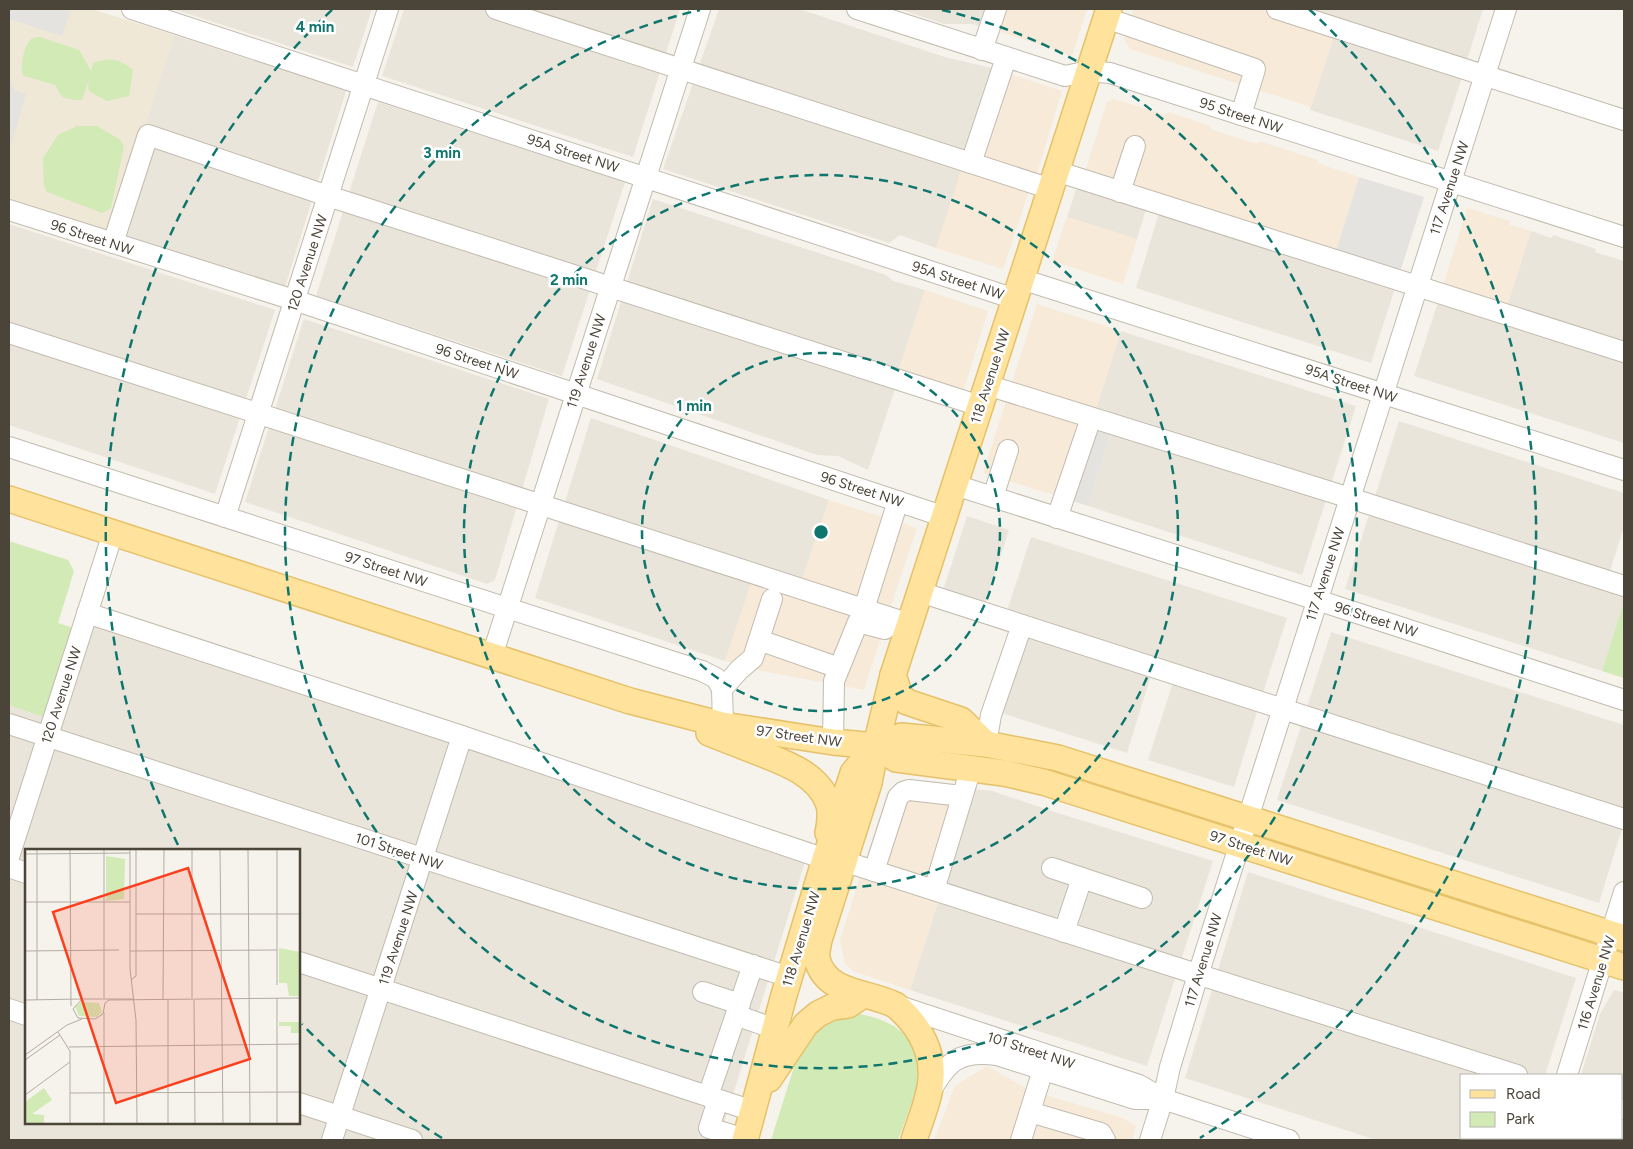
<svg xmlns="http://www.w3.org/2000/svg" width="1633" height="1149" font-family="Figtree,sans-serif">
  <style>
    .residential { fill: #eae5da; fill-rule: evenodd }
    .commercial { fill: #f7ead8 }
    .education { fill: #efe8d6 }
    .green { fill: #d2eab5 }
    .parking { fill: #e5e3e0 }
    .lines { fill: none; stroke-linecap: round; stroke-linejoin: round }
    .minor-casing { stroke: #c2bbae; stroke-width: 22 }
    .major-casing { stroke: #e6c16a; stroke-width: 28 }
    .minor { stroke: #fff; stroke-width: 20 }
    .major { stroke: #ffe39c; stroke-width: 25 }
    .ring { fill: none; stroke: #0f766e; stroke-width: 2.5; stroke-dasharray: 9 6 }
    .labels { text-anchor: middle; stroke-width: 5; stroke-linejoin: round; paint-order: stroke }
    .street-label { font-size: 14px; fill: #4b4439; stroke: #fff }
    .inset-road { fill: none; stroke: #b2ada4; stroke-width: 1 }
    .view { fill: #fc3f1d; fill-opacity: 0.15; stroke: #fc3f1d; stroke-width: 2.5 }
    .inset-edge { fill: none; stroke: #4b4439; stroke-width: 2.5 }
    .centre { fill: #0f766e; stroke: #fff; stroke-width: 2.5 }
    .ring-label { font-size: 15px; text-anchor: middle; font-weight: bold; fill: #0f766e; stroke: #fff; stroke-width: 5; stroke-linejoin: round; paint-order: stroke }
  </style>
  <rect width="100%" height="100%" fill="#f6f3ec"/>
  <g class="residential">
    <path d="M173,9H372L353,67Z"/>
    <path d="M404,9H680L633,157L382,76Z"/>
    <path d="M719,9H799L945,57L995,69L936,248L900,235L889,243L663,169Z"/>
    <path d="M899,9H1003L996,30L972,24H944Z"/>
    <path d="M1297,9H1483L1466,63Z"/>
    <path d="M1335,33L1463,74L1438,151L1310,110Z"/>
    <path d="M174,35L346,91L285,287L111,231Z"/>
    <path d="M378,102L625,182L562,376L316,296Z"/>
    <path d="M1078,183L1147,206L1137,239L1067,217Z"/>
    <path d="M653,199L886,275L893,281L925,290L897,375L896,386L868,470L838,456L817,455L597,379Z"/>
    <path d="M1160,210L1396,285L1371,363L1136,288Z"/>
    <path d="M9,224L275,310L215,494L9,425Z"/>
    <path d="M1531,231L1552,238L1553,235L1596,249L1595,252L1624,261V343L1507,306Z"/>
    <path d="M1439,299L1624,358V443L1414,376Z"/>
    <path d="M304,319L549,399L495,580L487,584L245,502Z"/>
    <path d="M1121,331L1356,406L1331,484L1096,409Z"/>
    <path d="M591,418L829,500L801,583L752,581L725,661L535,598Z"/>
    <path d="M1399,421L1624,493V527L1609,574L1374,499Z"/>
    <path d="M1113,428L1327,497L1302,575L1088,506Z"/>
    <path d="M1370,512L1624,593V601L1602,671L1345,589Z"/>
    <path d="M967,516L1009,530L984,608L942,594Z"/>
    <path d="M1031,537L1287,618L1262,696L1006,614Z"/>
    <path d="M116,619L811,842L719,1140H9V705L44,716L73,628ZM26,850H299V1123H26Z"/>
    <path d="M1331,632L1624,725V811L1306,710Z"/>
    <path d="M1023,634L1151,675L1127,753L998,712Z"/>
    <path d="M1173,682L1258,709L1234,787L1148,760Z"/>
    <path d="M1302,723L1623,825L1599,903L1277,800Z"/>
    <path d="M974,789L992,791L1058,813L1213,861L1147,1066L910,990Z"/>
    <path d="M1248,872L1576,978L1545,1075H1462V1138H1525V1140H1376L1185,1078Z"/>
    <path d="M1614,990L1624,993V1140H1560L1561,1138H1622V1075H1581L1600,1014Z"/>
  </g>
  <g class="commercial">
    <path d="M1003,9H1087L1072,56L996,30Z"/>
    <path d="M1134,9H1260L1335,33L1311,107L1130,49L1124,39Z"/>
    <path d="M995,69L1062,91L1037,174L967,153Z"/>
    <path d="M1114,99L1166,115L1168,112L1211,126L1210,129L1257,144L1259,141L1318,160L1317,163L1359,177L1336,251L1085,172L1107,102Z"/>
    <path d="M964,162L1032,182L1003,269L936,248Z"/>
    <path d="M1467,208L1510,221V225L1531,231L1507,306L1443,286Z"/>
    <path d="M1067,217L1137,239L1123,284L1052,261Z"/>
    <path d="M925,290L988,311L962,395L897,375Z"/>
    <path d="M1037,304L1121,331L1096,409L1012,382Z"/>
    <path d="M1008,395L1081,418L1057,496L983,473Z"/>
    <path d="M829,500L917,528L889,612L801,583Z"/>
    <path d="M752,580L887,619L864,690L756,670L725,661Z"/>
    <path d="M908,781L974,789L910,990L855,972L845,964L840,940L888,790Z"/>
    <path d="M987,1066L1029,1090L1123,1118L1136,1126L1132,1140H934L955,1086Z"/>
  </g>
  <path class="education" d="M9,9H92L174,35L111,231L9,198Z"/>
  <g class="green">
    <path d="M40,37L79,50L91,71L93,63C111,57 119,58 133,70L129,96L107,101L90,92L88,88L89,79L82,100H74L62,97L55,85L24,76C19,69 24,48 29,41C32,38 36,37 40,37Z"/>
    <path d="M77,126H97L119,139L124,146L111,208L102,213L47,192L44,185L43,158L58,135Z"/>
    <path d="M9,541L68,560L74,571L58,623L73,628L44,717L9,705Z"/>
    <path d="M1624,601V678L1602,671Z"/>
    <path d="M851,1012C865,1015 880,1018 892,1025C911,1036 923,1059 918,1081C913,1101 905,1121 898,1140H771L801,1045L815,1023Z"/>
  </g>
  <g class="parking">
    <path d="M9,9H71L62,36L9,19Z"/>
    <path d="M9,77L15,91L26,94L9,152Z"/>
    <path d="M1359,177L1424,197L1400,272L1336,251Z"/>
    <path d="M1092,422L1113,428L1088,506L1067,499Z"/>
  </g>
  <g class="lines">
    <defs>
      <g id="minor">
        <path d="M132,9L1015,299"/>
        <path d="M496,9L1051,189"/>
        <path d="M857,9L1065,76L1089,71L1110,73L1624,237"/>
        <path d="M1277,9L1624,120"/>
        <path d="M1106,18L1255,69L1241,115"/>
        <path d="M982,50L996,9"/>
        <path d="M971,163L1006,58"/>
        <path d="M1056,171L1624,352"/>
        <path d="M1120,192L1135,146"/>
        <path d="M9,210L294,300L945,517"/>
        <path d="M113,243L148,135L328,196L980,406"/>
        <path d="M1021,279L1624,470"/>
        <path d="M9,333L910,624"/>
        <path d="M987,385L1350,498L1624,586"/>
        <path d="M9,447L702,671L716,678L722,689L723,725"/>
        <path d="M955,485L1317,600L1624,700"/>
        <path d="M993,497L1008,450"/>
        <path d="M225,517L388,9"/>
        <path d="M1057,518L1091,418"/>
        <path d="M920,592L1624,819"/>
        <path d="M864,609L898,501"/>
        <path d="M87,613L462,736L825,859"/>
        <path d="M759,640L839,668"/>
        <path d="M492,656L700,9"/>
        <path d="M722,689L740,669L753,658L772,599"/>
        <path d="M9,724L789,977"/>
        <path d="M833,742L834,681L858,622L885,629"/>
        <path d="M986,744L991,715L1022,625"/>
        <path d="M9,857L113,533"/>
        <path d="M843,861L1181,969L1517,1075"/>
        <path d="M9,867L26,873"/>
        <path d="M1052,868L1082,878L1064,932"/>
        <path d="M874,871L898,797L903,792L909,790L962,796"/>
        <path d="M1082,878L1142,898"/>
        <path d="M934,890L971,768"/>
        <path d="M299,962L753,1111"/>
        <path d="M703,992L740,1004"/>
        <path d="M896,1005L1139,1085L1163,1099L1289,1140"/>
        <path d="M9,1009L26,1015"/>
        <path d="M736,1015L775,1029"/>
        <path d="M1567,1075L1624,892"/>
        <path d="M929,1094C947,1062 958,1050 997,1055L1135,1099H1162"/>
        <path d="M708,1096L753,965"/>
        <path d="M718,1100L709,1128L745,1139"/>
        <path d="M299,1103L412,1140"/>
        <path d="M1622,1109H1624"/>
        <path d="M1030,1112L1101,1133L1105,1140"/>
        <path d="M332,1140L462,736"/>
        <path d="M1021,1140L1043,1070"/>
        <path d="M1150,1140L1163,1099L1170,1067L1198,975L1506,9"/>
        <path d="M1546,1140L1547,1138"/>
      </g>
      <g id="major">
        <path d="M9,499L630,701L723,725L833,742L876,746L901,736L986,744L1058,758L1624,938"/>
        <path d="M893,675L900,696L907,702L961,720L986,744"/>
        <path d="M709,733C724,739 740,745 755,751C782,762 816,772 828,802C832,812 830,823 828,833"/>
        <path d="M876,746L896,759L1004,773L1043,782L1624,967"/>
        <path d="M769,1079L806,1024L818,1014L832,1007L848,1005L863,995"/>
        <path d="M745,1140L784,995L825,859L853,773L875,746"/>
        <path d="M914,1140C920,1120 930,1099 931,1078C933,1053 921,1030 904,1013C901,1010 898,1007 895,1005C868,991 826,995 817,959C816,953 818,945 819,940L869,783L876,746L893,675L1109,9"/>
      </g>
    </defs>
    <use href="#minor" class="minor-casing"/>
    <use href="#major" class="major-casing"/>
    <use href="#minor" class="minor"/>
    <use href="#major" class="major"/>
  </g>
  <g class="ring">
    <circle cx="821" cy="532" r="179"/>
    <circle cx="821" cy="532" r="357"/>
    <path d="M942 10A536 536 0 1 1 700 10"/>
    <path d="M442 1138A715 715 0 0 1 302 1024M178 845A715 715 0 0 1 333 9M1309 9A715 715 0 0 1 1200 1138"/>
  </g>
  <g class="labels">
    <g class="street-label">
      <text transform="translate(1241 115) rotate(18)" y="5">95 Street NW</text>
      <text transform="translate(573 153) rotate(18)" y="5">95A Street NW</text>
      <text transform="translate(1449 188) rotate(-72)" y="5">117 Avenue NW</text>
      <text transform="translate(92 237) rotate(18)" y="5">96 Street NW</text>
      <text transform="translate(307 263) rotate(-72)" y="5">120 Avenue NW</text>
      <text transform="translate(958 280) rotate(18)" y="5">95A Street NW</text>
      <text transform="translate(477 361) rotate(18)" y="5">96 Street NW</text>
      <text transform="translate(586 361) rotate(-72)" y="5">119 Avenue NW</text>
      <text transform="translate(990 376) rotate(-72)" y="5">118 Avenue NW</text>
      <text transform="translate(1351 383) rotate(18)" y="5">95A Street NW</text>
      <text transform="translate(862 489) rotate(18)" y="5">96 Street NW</text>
      <text transform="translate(386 569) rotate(18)" y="5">97 Street NW</text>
      <text transform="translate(1325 574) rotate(-72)" y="5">117 Avenue NW</text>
      <text transform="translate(1376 619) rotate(18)" y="5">96 Street NW</text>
      <text transform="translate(61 695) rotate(-72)" y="5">120 Avenue NW</text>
      <text transform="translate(799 736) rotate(8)" y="5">97 Street NW</text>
      <text transform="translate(1251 848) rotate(18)" y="5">97 Street NW</text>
      <text transform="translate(399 851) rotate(18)" y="5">101 Street NW</text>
      <text transform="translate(398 938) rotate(-72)" y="5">119 Avenue NW</text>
      <text transform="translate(801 939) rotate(-73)" y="5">118 Avenue NW</text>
      <text transform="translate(1203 960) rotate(-73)" y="5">117 Avenue NW</text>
      <text transform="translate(1596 983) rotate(-73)" y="5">116 Avenue NW</text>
      <text transform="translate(1031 1050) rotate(18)" y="5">101 Street NW</text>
    </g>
  </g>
  <g transform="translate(25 849)">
    <rect width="275" height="275" fill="#f6f3ec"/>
    <path d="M81,7L100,10L99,50L81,52ZM254,99L275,103V147H264L262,134H254ZM56,153L74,154L77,163L72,168L54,167L50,158ZM254,173H275V184H266V177H254ZM19,239L27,251L7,265L19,266V275H1L0,253Z" fill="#d2eab5"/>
    <path class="inset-road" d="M12,0V151M45,0L46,157M105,0V120L111,171L112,275M195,0L198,275M223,0L225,275M252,0V136M0,5L105,4M0,53H105M111,65H275M0,102L94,101M105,102L252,101M106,131L111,127V0M79,149V0M167,149V0M252,149V275M109,150H57L48,160L53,169L70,170L78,165L80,154L84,151L275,149M138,150L139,0M143,150V275M0,151L57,150M169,151L170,275M33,183L45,202V275M44,198L275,195M0,206L42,176L57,170M0,211L35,186M45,244L275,243M0,246L45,213M79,275V163"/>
    <path class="view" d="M163,19L225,210L91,254L28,63Z"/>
    <rect width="275" height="275" class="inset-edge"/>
  </g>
  <circle cx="821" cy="532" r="8" class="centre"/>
  <g class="ring-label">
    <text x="315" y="32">4 min</text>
    <text x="442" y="158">3 min</text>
    <text x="569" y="285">2 min</text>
    <text x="694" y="411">1 min</text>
  </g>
  <rect width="1633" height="1149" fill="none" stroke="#4b4439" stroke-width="20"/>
  <rect x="1460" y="1074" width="162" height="65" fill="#ffffff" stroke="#b7b4b0"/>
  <rect x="1470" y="1090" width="25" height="8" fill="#ffe39c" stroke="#b7b4b0"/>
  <text x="1506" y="1099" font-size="15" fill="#4b4439">Road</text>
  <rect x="1470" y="1112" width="25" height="15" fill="#d2eab5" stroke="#b7b4b0"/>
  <text x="1506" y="1124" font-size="15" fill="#4b4439">Park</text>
</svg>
